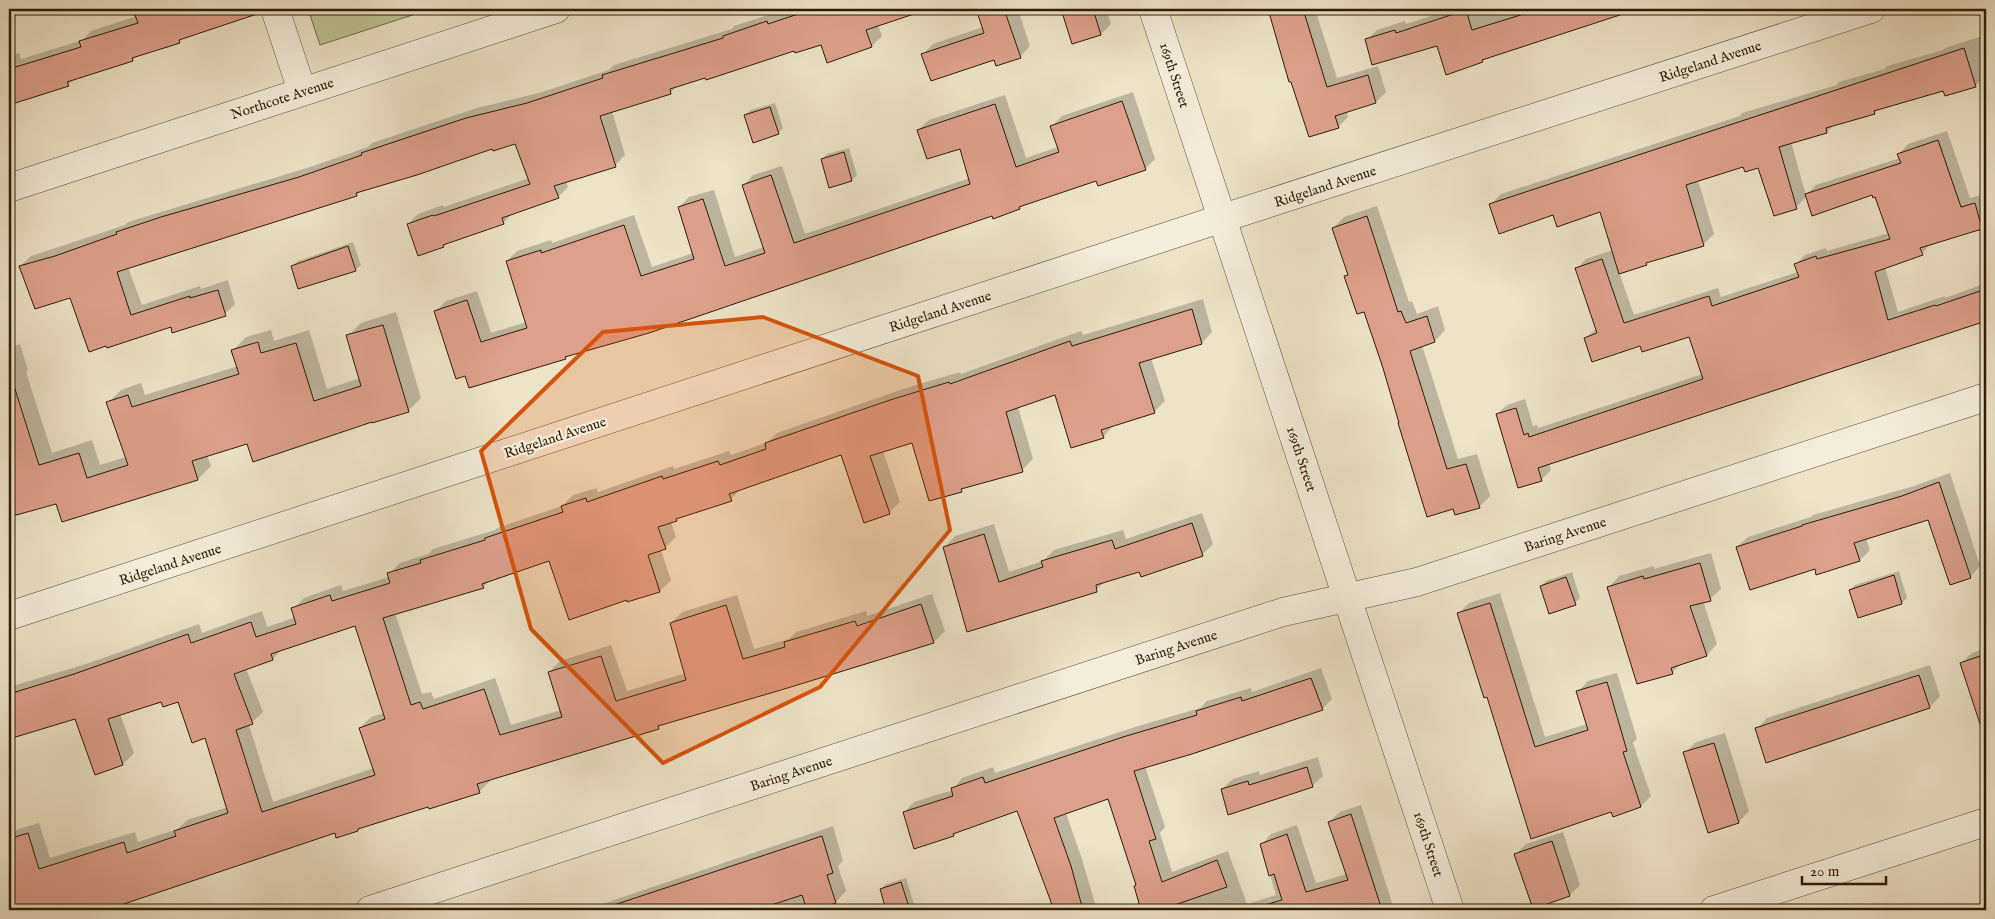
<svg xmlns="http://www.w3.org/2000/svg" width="1995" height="919" font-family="'IM FELL English',serif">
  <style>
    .green { fill: #bdc292; stroke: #766e4b }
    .shadow { fill: #0003; fill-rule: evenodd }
    .building { fill: #dda08c; stroke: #2f1b04; fill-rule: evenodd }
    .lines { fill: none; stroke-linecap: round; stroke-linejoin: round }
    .minor-casing { stroke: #5e4d35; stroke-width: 29 }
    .minor { stroke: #f3eddb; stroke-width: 28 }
    .marked { fill: #d6530b; fill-opacity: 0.2; stroke: #d6530b; stroke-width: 4; stroke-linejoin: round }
    .labels { text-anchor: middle; stroke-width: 4.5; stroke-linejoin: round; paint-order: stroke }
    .street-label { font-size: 14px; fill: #2f1b04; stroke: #f3eddb }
  </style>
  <rect width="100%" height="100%" fill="#ede3c7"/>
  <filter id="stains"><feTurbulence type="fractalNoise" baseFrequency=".004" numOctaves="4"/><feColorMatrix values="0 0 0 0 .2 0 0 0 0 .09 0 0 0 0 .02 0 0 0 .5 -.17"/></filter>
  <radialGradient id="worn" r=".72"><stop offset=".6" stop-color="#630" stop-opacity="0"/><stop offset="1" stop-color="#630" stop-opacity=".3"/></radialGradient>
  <path class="green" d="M308,9H431L320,45Z"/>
  <g class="shadow">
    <path d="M138,9H237L239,12L183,37L179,42L138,55L132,60L75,78L68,85L9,105V56L19,53L21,59L83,40L91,31L137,16L139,13Z"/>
    <path d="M795,9H917L878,25L882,36L872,46L822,43L795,49L677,86L670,93L612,111L625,155L615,166L566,181L568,187L558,197L513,213L503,223L447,242L443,246L408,224L418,214L443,205L444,207L529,178L516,142L493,147L362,190L357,195L128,267L142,305L200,286L201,289L228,280L235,304L225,314L171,325L107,347L71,296L20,266L31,256L125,225L128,222L310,167L368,147L372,143L477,108L539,93L609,70L614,65L732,29L734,26L777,12L778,15Z"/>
    <path d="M977,9H1018L1030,46L1020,57L994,58L923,54L933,44L983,27Z"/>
    <path d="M1063,9H1106L1111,24L1101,34L1073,42Z"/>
    <path d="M1269,9H1315L1337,78L1378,66L1386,92L1376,102L1347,111L1348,117L1338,127L1281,44Z"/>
    <path d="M1445,9H1638L1486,57L1482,61L1437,44L1367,40L1377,30L1405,21L1406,24L1446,11Z"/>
    <path d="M1986,35V75L1975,86L1944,89L1879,108L1874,113L1834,125L1827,132L1791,142L1806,195L1816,185L1900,158L1899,154L1908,144L1947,131L1970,198L1984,194L1986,195V227L1931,243L1922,254L1885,267L1898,312L1945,296V298L1986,283V320L1549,463L1551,470L1541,480L1497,414L1507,405L1525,399L1533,426L1537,425L1538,428L1703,374L1690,336L1641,345L1585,338L1597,328L1577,269L1586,259L1613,250L1600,211L1554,213L1490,205L1501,194L1740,116L1742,113L1837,85L1839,82L1885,69L1887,66L1943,50L1945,48ZM1744,166L1758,167L1796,207L1807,196L1873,194L1876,196L1889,233L1827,251L1826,248L1805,255L1796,264L1798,272L1721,297L1718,288L1634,315L1619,272L1646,264L1649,261L1703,245L1714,234L1698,180Z"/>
    <path d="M1133,92L1155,159L1145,169L1097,179L1024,204L1019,208L993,214L569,355L565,358L470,387L436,311L446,301L477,291L491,333L526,322L507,261L517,251L551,240L552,243L634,215L652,267L693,253L679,207L689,197L714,190L735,257L764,247L743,186L753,175L782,166L805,234L970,178L960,148L918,130L929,120L1005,95L1026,158L1058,147L1052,126L1062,116Z"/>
    <path d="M775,103L783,128L778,133L745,115L751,110Z"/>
    <path d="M849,148L857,175L852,180L830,186L822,159L827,154Z"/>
    <path d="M1377,206L1409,302L1412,301L1417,314L1438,306L1445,330L1435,341L1422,345L1458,459L1477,454L1490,496L1479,507L1400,422L1364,310L1346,277L1349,274L1333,228L1344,217Z"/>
    <path d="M353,242L361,265L355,270L292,266L298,261Z"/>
    <path d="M1203,299L1212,332L1202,343L1151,358L1165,401L1154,412L1114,425L1103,437L1056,394L1018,407L1033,459L1022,470L965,486L961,491L912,441L883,451L900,502L889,513L842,454L742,488L731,499L679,517L671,522L676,537L665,548L661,550L671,580L660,591L628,601V599L550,560L490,580L483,587L395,613L422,694L431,692L434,699L495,678L511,725L561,710L549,672L560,661L611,645L627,691L686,673L671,623L682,612L737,595L754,649L789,639L796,632L866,611L867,616L932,594L945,631L934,642L780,689L663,723L658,728L489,779L490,781L479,792L429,805L360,827L357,830L335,832L101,910H9V832L39,823L50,858L135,832L138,842L178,829L187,820L228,807L206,737L178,701L162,700L120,714L134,753L123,764L95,773L75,717L12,737L9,743V687L86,664L199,624L202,633L262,611L267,627L296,617L293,609L304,598L341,585L343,591L389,577V574L400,563L428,554L433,549L495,530L497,528L562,506L573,495L597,488L598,492L673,466L674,469L729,451L731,455L768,442L777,433L903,389L960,372L961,374L1081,331L1083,335ZM355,624L384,713L371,717L360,728L374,768L273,802L249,725L263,712L246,668L273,659L282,649Z"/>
    <path d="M396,312L421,398L408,411L248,443L207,455L211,466L198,479L62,521L56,502L9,517V469L13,467L9,452V348L20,344L28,370L26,372L52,453L92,440L100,465L126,457L108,403L121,390L141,383L145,395L238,366L233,350L246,337L271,330L274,341L309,330L327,389L360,378L348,336L361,323Z"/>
    <path d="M1950,473L1980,566L1970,577L1929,519L1866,538L1870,550L1860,560L1817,573L1816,568L1737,547L1748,537L1811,517L1813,515L1914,486Z"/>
    <path d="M1202,513L1213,544L1202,555L1106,581L1096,590L968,630L945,547L955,536L994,524L1009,572L1043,561L1054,550L1123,530L1126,539Z"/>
    <path d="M1711,553L1721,589L1710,599L1703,601L1717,644L1707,655L1682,663L1672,673L1609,587L1619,576L1654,566V569Z"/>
    <path d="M1899,571L1907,598L1902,603L1850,590L1855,585Z"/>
    <path d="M1572,572L1580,598L1575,603L1541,586L1546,581Z"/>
    <path d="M1500,593L1545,737L1587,724L1578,692L1588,681L1617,673L1637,739L1633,743L1651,796L1641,806L1612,810L1532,838L1488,696L1459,613L1469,603Z"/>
    <path d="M1986,648V740L1961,663L1972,653Z"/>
    <path d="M1930,665L1940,696L1930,707L1757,729L1767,718Z"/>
    <path d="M1321,668L1332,699L1322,709L1145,766L1165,827L1160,833L1172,872L1228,851L1247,904L1276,895L1261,845L1271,834L1297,825L1316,883L1347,874L1329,822L1340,812L1361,805L1393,906L1389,910H1142L1135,887L1137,885L1109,798L1066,813L1081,856L1097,910H1035L1053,905L1018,810L957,832L954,835L904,813L914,802L953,790L962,778L993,767L995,773L1135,727L1200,708L1207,701L1251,688L1252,692Z"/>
    <path d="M1725,733L1749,811L1739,822L1685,753L1696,742Z"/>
    <path d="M1318,757L1323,776L1312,786L1222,789L1233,779L1259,771L1260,775Z"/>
    <path d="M833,826L843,861L838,866L846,891L836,902L829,904L831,910H585Z"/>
    <path d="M1563,832L1580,885L1570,895L1516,854L1526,844Z"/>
    <path d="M906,878L915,908L913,910H888L881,889L886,884Z"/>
  </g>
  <g class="building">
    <path d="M155,9H260V13L179,40L180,43L132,58L133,61L67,82L69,86L9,105V69L81,47L79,41L138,23L135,15Z"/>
    <path d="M813,9H917V13L866,30L872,47L827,63L821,45L795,53L794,51L706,80L705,78L670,89L671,94L600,116L616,167L554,186L559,198L502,218L504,224L443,245L444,247L418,256L407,224L433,215L434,216L530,184L515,144L493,151L492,149L417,175L356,193L357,196L117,272L131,315L190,296V298L218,290L226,316L172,333L171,327L107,348L106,346L89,352L70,298L35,309L19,266L55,256L117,234L116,232L161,217L299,177L362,155L361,153L466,118L527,103L603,78L602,75L723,38V36L767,21L768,24Z"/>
    <path d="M976,9H1004L1021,58L996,66L994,60L931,81L921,54L984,33Z"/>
    <path d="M1061,9H1093L1101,35L1072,44Z"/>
    <path d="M1268,9H1303L1327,87L1368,75L1376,103L1335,116L1339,128L1309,137L1291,82H1289Z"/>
    <path d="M1540,9H1626V13L1482,60L1483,62L1446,75L1437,46L1372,65L1365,39L1395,30L1396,33L1466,10L1472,30Z"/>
    <path d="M1964,48L1976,87L1945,96L1943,91L1874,111L1875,114L1826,128L1827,133L1779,147L1797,209L1774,216L1758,168L1745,172L1743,167L1686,185L1704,246L1646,263L1647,265L1619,274L1600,212L1557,227L1553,215L1499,234L1489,204Z"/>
    <path d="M1122,101L1146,170L1098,186L1096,181L1019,207L1020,209L993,219L992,216L649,333L565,357L566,359L469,388L465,376L456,379L434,311L467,300L481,342L527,328L506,261L541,250V253L624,225L641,276L694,259L678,207L703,199L725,266L765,253L742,185L771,175L794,243L970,184L960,149L927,159L917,130L995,104L1016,167L1059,152L1050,126Z"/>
    <path d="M770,107L779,134L753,143L744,115Z"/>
    <path d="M1938,140L1961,207L1975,203L1982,229L1920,248L1923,255L1875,272L1888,320L1935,305L1936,306L1986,289V321L1538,468L1542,481L1518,488L1496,414L1516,408L1524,435L1528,433L1529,437L1703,379L1689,337L1642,352L1640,346L1592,362L1584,338L1597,333L1575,268L1602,259L1624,323L1709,296L1712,306L1799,277L1794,264L1816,256L1817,259L1890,239L1875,197L1873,198L1872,195L1812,216L1805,194L1901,163L1897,154Z"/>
    <path d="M844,152L852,181L829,188L821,159Z"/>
    <path d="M1367,216L1398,312L1401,311L1406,323L1427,316L1435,342L1410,351L1447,469L1466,464L1480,508L1455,515L1453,509L1427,517L1398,423H1399L1383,368L1364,312L1357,314L1344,276L1348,275L1332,228Z"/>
    <path d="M348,246L356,271L298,289L291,266Z"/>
    <path d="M1192,309L1202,344L1139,363L1155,413L1101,430L1104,438L1071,448L1055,395L1006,412L1023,472L961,489L962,492L929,501L912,443L870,456L890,514L864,523L841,455L729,494L732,501L676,519L677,521L658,527L666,549L648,555L660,592L627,602V600L569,620L549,561L482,584L484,588L383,618L411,705L420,702L423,709L484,689L500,735L562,717L548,672L601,656L616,701L686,680L670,623L726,605L743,659L785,647L784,642L855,621L857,626L921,604L934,643L781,690L658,726L659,729L477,784L480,793L429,809L428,807L358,829V831L336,838L335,833L106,910H9V839L28,833L39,869L124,842L127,853L176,836L174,831L228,813L205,738L192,743L178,702L163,707L161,702L108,719L123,765L95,775L75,719L9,739V694L74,674L188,634L191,643L251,622L256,637L296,624L291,608L330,595L332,601L390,583L387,573L421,563L420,560L485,540V538L563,512L561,506L586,498L587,502L662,476L663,479L718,461L720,465L766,449L765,443L890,400L949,382L950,384L1070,341L1072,346ZM355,626L385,719L359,728L375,775L262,812L236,730L253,724L234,674L273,660L271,654Z"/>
    <path d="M383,325L409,412L372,423V422L253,462L247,444L192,461L198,480L62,522L56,504L9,517V387L14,386L39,465L79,453L87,478L128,465L106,402L128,395L132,407L239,374L231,350L258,342L261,353L296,343L314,401L361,386L346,335Z"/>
    <path d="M1939,482L1971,578L1950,585L1928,520L1854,543L1860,561L1816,575L1815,569L1750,590L1736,547L1802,526V525L1902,496Z"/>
    <path d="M1192,523L1203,556L1141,577L1139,572L1096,585L1097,592L967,632L943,547L984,534L999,582L1043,567L1041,561L1112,540L1115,549Z"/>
    <path d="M1700,563L1711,601L1690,606L1707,656L1671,668L1673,674L1637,684L1607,587L1643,576L1644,579Z"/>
    <path d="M1894,575L1902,604L1858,618L1849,590Z"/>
    <path d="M1566,577L1576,605L1549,614L1540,586Z"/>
    <path d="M1490,603L1535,747L1588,730L1576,691L1607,682L1627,751L1623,752L1641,807L1613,817L1611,812L1531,839L1487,697L1484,698L1457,613Z"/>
    <path d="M1986,654V729L1982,730L1960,663Z"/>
    <path d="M1919,675L1930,708L1766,763L1755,728Z"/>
    <path d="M1311,678L1323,710L1192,754L1134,771L1156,839L1149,841L1162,882L1217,860L1227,887L1160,910H1141L1134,886L1136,885L1108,799L1054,818L1071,866L1083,910H1054L1017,811L953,834L954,836L914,849L903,812L953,796L951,788L983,777L985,783L1123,737L1197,715L1196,711L1241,697L1242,701Z"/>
    <path d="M1714,743L1739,823L1708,833L1683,752Z"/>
    <path d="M1307,767L1313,787L1228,815L1221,789L1248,781L1249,785Z"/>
    <path d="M1351,814L1382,910H1266L1265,905L1282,900L1274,874L1269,876L1260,844L1287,834L1306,892L1348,880L1328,822Z"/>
    <path d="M822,836L833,873L827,875L836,903L814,910H807L802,895L756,910H612L611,906Z"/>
    <path d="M1552,841L1570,896L1533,909L1514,854Z"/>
    <path d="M901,882L910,910H886L880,889Z"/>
  </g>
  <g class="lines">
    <defs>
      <g id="minor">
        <path d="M275,9L302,91"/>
        <path d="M1153,9L1450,910"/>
        <path d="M9,188L556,9"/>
        <path d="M9,616L1223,218L1871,9"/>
        <path d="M370,910L1283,612L1417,582L1986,397"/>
        <path d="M1714,910L1986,822"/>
      </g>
    </defs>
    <use href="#minor" class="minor-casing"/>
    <use href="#minor" class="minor"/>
  </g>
  <path class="marked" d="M763,317L918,376L950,530L820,687L663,763L531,629L481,451L603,332Z"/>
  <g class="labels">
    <g class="street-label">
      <text transform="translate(1710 61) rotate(-18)" y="5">Ridgeland Avenue</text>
      <text transform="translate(1175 75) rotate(72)" y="5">169th Street</text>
      <text transform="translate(282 98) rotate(-18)" y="5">Northcote Avenue</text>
      <text transform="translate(1325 186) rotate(-18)" y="5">Ridgeland Avenue</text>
      <text transform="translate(940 311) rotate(-18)" y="5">Ridgeland Avenue</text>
      <text transform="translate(555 437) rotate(-18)" y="5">Ridgeland Avenue</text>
      <text transform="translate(1302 459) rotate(72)" y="5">169th Street</text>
      <text transform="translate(1565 534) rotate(-18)" y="5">Baring Avenue</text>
      <text transform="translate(170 564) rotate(-18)" y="5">Ridgeland Avenue</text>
      <text transform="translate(1176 647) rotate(-18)" y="5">Baring Avenue</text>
      <text transform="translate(791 773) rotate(-18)" y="5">Baring Avenue</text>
      <text transform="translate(1429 844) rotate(72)" y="5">169th Street</text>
    </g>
  </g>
  <rect width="1995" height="919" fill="none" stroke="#ede3c7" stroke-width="30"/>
  <rect x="10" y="10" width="1975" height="899" fill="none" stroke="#2f1b04" stroke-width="2.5"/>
  <rect x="15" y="15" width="1965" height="889" fill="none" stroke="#2f1b04"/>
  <path d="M1802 876v8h84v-8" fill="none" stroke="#2f1b04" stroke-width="2.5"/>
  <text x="1810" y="876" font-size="15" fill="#2f1b04" stroke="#f3eddb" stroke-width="4" paint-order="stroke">20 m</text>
  <rect width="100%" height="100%" filter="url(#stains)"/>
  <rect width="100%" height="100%" fill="url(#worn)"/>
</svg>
